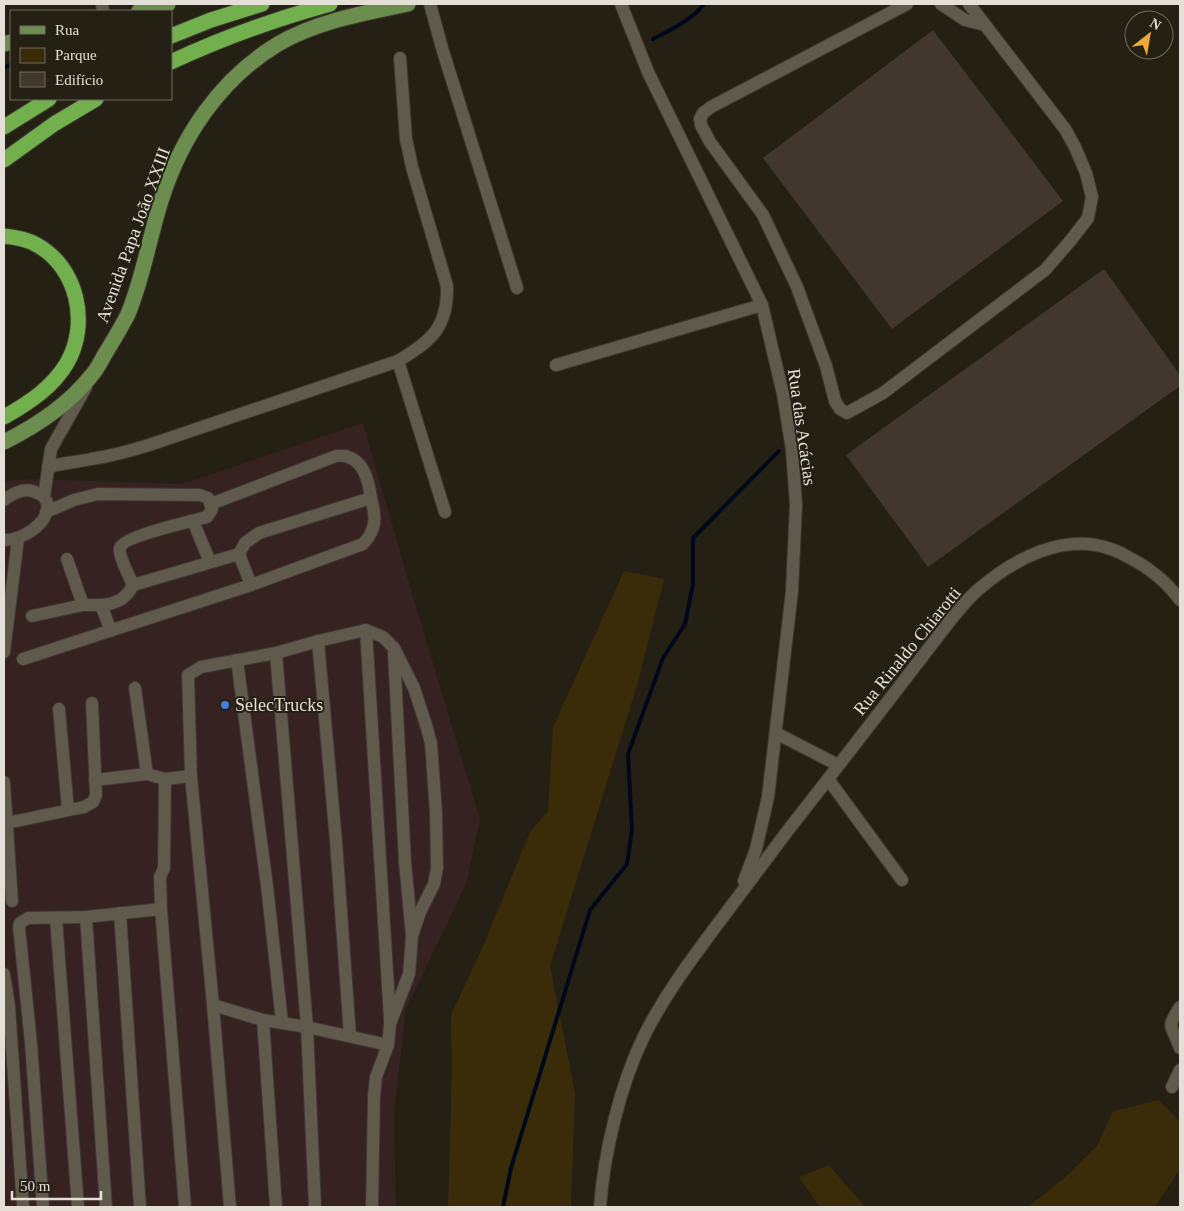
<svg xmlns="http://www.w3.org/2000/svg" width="1184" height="1211" font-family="Georgia,serif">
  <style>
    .commercial { fill: #352221 }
    .green { fill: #3a2b09 }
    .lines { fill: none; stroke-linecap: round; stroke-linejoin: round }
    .stream { stroke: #00091b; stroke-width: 4 }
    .building { fill: #42372e }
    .minor-casing { stroke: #3d3831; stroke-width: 14 }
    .major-casing { stroke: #3d3831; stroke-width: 17 }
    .highway-casing { stroke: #3d3831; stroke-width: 17 }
    .minor { stroke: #605a4d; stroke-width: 12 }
    .major { stroke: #6b8d4d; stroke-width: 15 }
    .highway { stroke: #72af4d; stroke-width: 15 }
    .shop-dot { fill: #3f7fe0; stroke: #252014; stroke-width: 2 }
    .labels { text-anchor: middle; stroke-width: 4; stroke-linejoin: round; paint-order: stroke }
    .street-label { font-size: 18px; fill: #e4e0d8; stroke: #252014 }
    .poi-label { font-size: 18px; fill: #e4e0d8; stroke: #252014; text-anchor: start }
  </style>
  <rect width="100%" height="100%" fill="#252014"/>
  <path class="commercial" d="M363,423L411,590L480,819L466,884L406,1009L394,1114L396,1207H4V481L33,479L182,484Z"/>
  <g class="green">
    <path d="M624,571L664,579L638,682L550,966L575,1093L571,1207H448L452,1069L451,1015L484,944L530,832L548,811L553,727Z"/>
    <path d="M1159,1100L1180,1122V1169L1155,1207H970H1028L1068,1175L1097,1146L1113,1111Z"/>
    <path d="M829,1165L865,1207H820L799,1177Z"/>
  </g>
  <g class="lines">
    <g class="stream">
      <path d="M653,39C670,30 692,20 704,4"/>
      <path d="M4,67L11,65"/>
      <path d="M503,1207L511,1168L590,910L627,864L632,830L628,754L663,658L685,624L693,584V538L779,451"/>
    </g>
  </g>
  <g class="building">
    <path d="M933,30L1063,201L892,329L763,158Z"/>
    <path d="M1104,269L1180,375V386L928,567L846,455Z"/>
  </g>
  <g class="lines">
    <defs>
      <g id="minor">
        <path d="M102,4L103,11"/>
        <path d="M430,4L442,48L517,288"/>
        <path d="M621,4L648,72L762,305L783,394L792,450L796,505L792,591L768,797L756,849L744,881"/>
        <path d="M907,4L711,107L703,113L700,119L701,125L710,142L763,215L797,287L826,366L835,401L840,409L847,413L883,393L1045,270L1071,240L1088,218L1092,197L1086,173L1075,147L1065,129L969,4"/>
        <path d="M941,4L965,20L985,25"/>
        <path d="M398,361L445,512"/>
        <path d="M556,365L762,305"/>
        <path d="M48,467C63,463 77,462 91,459C111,456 130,451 149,445L398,361C431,341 448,328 447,286L412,167L406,139L400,58"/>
        <path d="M44,497L51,449L86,387"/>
        <path d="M4,500C15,492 27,486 39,494C43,496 46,499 47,503C51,523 21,541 4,540"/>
        <path d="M46,512L74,500L98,494L200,495L208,498L212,509L207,517C193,521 123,536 120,548C118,555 130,578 133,585L239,554L245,543L259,533L371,498C369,484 365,462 348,457C345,455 340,456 336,456L211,504"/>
        <path d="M193,521L210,562"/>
        <path d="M67,559L83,605"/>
        <path d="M251,585L363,544C377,529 376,517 371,498"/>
        <path d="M101,605C116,604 126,599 133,585"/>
        <path d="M32,616L83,605H101L111,631"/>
        <path d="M366,630L390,1020"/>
        <path d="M318,641L336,841L350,1036"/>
        <path d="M4,652L18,539"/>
        <path d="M276,653L307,1027L315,1207"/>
        <path d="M23,659L251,585L239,554"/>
        <path d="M237,660L267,886L282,1022"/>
        <path d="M135,688L147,774L165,779L191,776L188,675L201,667L276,653L318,641L366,630L383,637L394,648L414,688L426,725L431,743L436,813L437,868L434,884L420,912L412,936"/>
        <path d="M59,709L68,810"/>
        <path d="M776,733L838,765"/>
        <path d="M191,776L213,1005L230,1207"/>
        <path d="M828,779L902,880"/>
        <path d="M95,780L147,774"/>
        <path d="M4,782L12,901"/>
        <path d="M7,823L84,807L93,802L96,795L92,703"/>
        <path d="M161,909L185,1207"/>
        <path d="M120,913L140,1207"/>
        <path d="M86,917L106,1207"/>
        <path d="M56,918L78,1207"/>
        <path d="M4,974L9,1006L23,1207"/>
        <path d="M213,1005L263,1020L307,1027L388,1045"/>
        <path d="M1180,1007C1165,1030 1172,1024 1180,1048"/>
        <path d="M263,1020L276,1207"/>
        <path d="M1172,1087L1180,1070"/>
        <path d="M43,1207L31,1043L19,927L20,923L28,918L86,917L161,909L160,877L164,868L165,779"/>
        <path d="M372,1207L374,1096L376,1077L388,1045L390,1024L409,974L412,936L405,862L394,654"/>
        <path d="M600,1207C604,1153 620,1085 644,1036C664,996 688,964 714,929C739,896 764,862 789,829C844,759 898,688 953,617C961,608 969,597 979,589C1014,559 1064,532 1111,549C1117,551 1123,554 1128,557C1150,568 1166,581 1180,600"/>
      </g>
      <g id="major">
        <path d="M139,11L168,4"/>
        <path d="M4,44L11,42"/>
        <path d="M4,442C36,426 69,404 91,376C97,370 101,361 105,354C113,341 121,328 128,314C143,278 149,239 161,201C181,137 220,79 278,44C317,21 365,13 408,4"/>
      </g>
      <g id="highway">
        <path d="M171,36L211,20L262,4"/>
        <path d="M171,62C222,38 276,19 330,4"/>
        <path d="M4,127L49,99"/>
        <path d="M4,160L54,124L96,99"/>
        <path d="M4,236C15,237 27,239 37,245C77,267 90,323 67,363C53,387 29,403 4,417"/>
      </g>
    </defs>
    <use href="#minor" class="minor-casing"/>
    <use href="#major" class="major-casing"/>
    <use href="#highway" class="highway-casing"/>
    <use href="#minor" class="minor"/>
    <use href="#major" class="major"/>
    <use href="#highway" class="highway"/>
  </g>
  <circle class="shop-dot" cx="225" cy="705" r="5"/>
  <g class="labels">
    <g class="street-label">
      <text transform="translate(133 235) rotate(-70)" y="6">Avenida Papa João XXIII</text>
      <text transform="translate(802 427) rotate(82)" y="6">Rua das Acácias</text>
      <text transform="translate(907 651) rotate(-51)" y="6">Rua Rinaldo Chiarotti</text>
    </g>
    <g class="poi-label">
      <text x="235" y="711">SelecTrucks</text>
    </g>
  </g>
  <rect width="1184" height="1211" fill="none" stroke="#e4e0d8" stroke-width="10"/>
  <rect x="10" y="10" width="162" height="90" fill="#252014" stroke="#716d62"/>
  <rect x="20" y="26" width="25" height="8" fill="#6b8d4d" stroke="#716d62"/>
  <text x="55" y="35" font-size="15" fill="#e4e0d8">Rua</text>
  <rect x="20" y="48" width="25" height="15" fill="#3a2b09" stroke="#716d62"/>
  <text x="55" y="60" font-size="15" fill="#e4e0d8">Parque</text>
  <rect x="20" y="72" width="25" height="15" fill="#42372e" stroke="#716d62"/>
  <text x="55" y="85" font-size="15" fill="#e4e0d8">Edifício</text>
  <g transform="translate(1149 35) rotate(31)"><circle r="24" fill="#252014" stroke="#716d62"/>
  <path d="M0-4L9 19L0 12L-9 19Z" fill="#eca93a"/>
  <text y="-8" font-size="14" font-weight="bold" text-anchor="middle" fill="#e4e0d8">N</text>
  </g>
  <path d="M12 1191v8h89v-8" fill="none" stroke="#e4e0d8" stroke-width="2.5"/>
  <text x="20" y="1191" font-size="15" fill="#e4e0d8" stroke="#252014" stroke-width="4" paint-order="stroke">50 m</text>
</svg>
